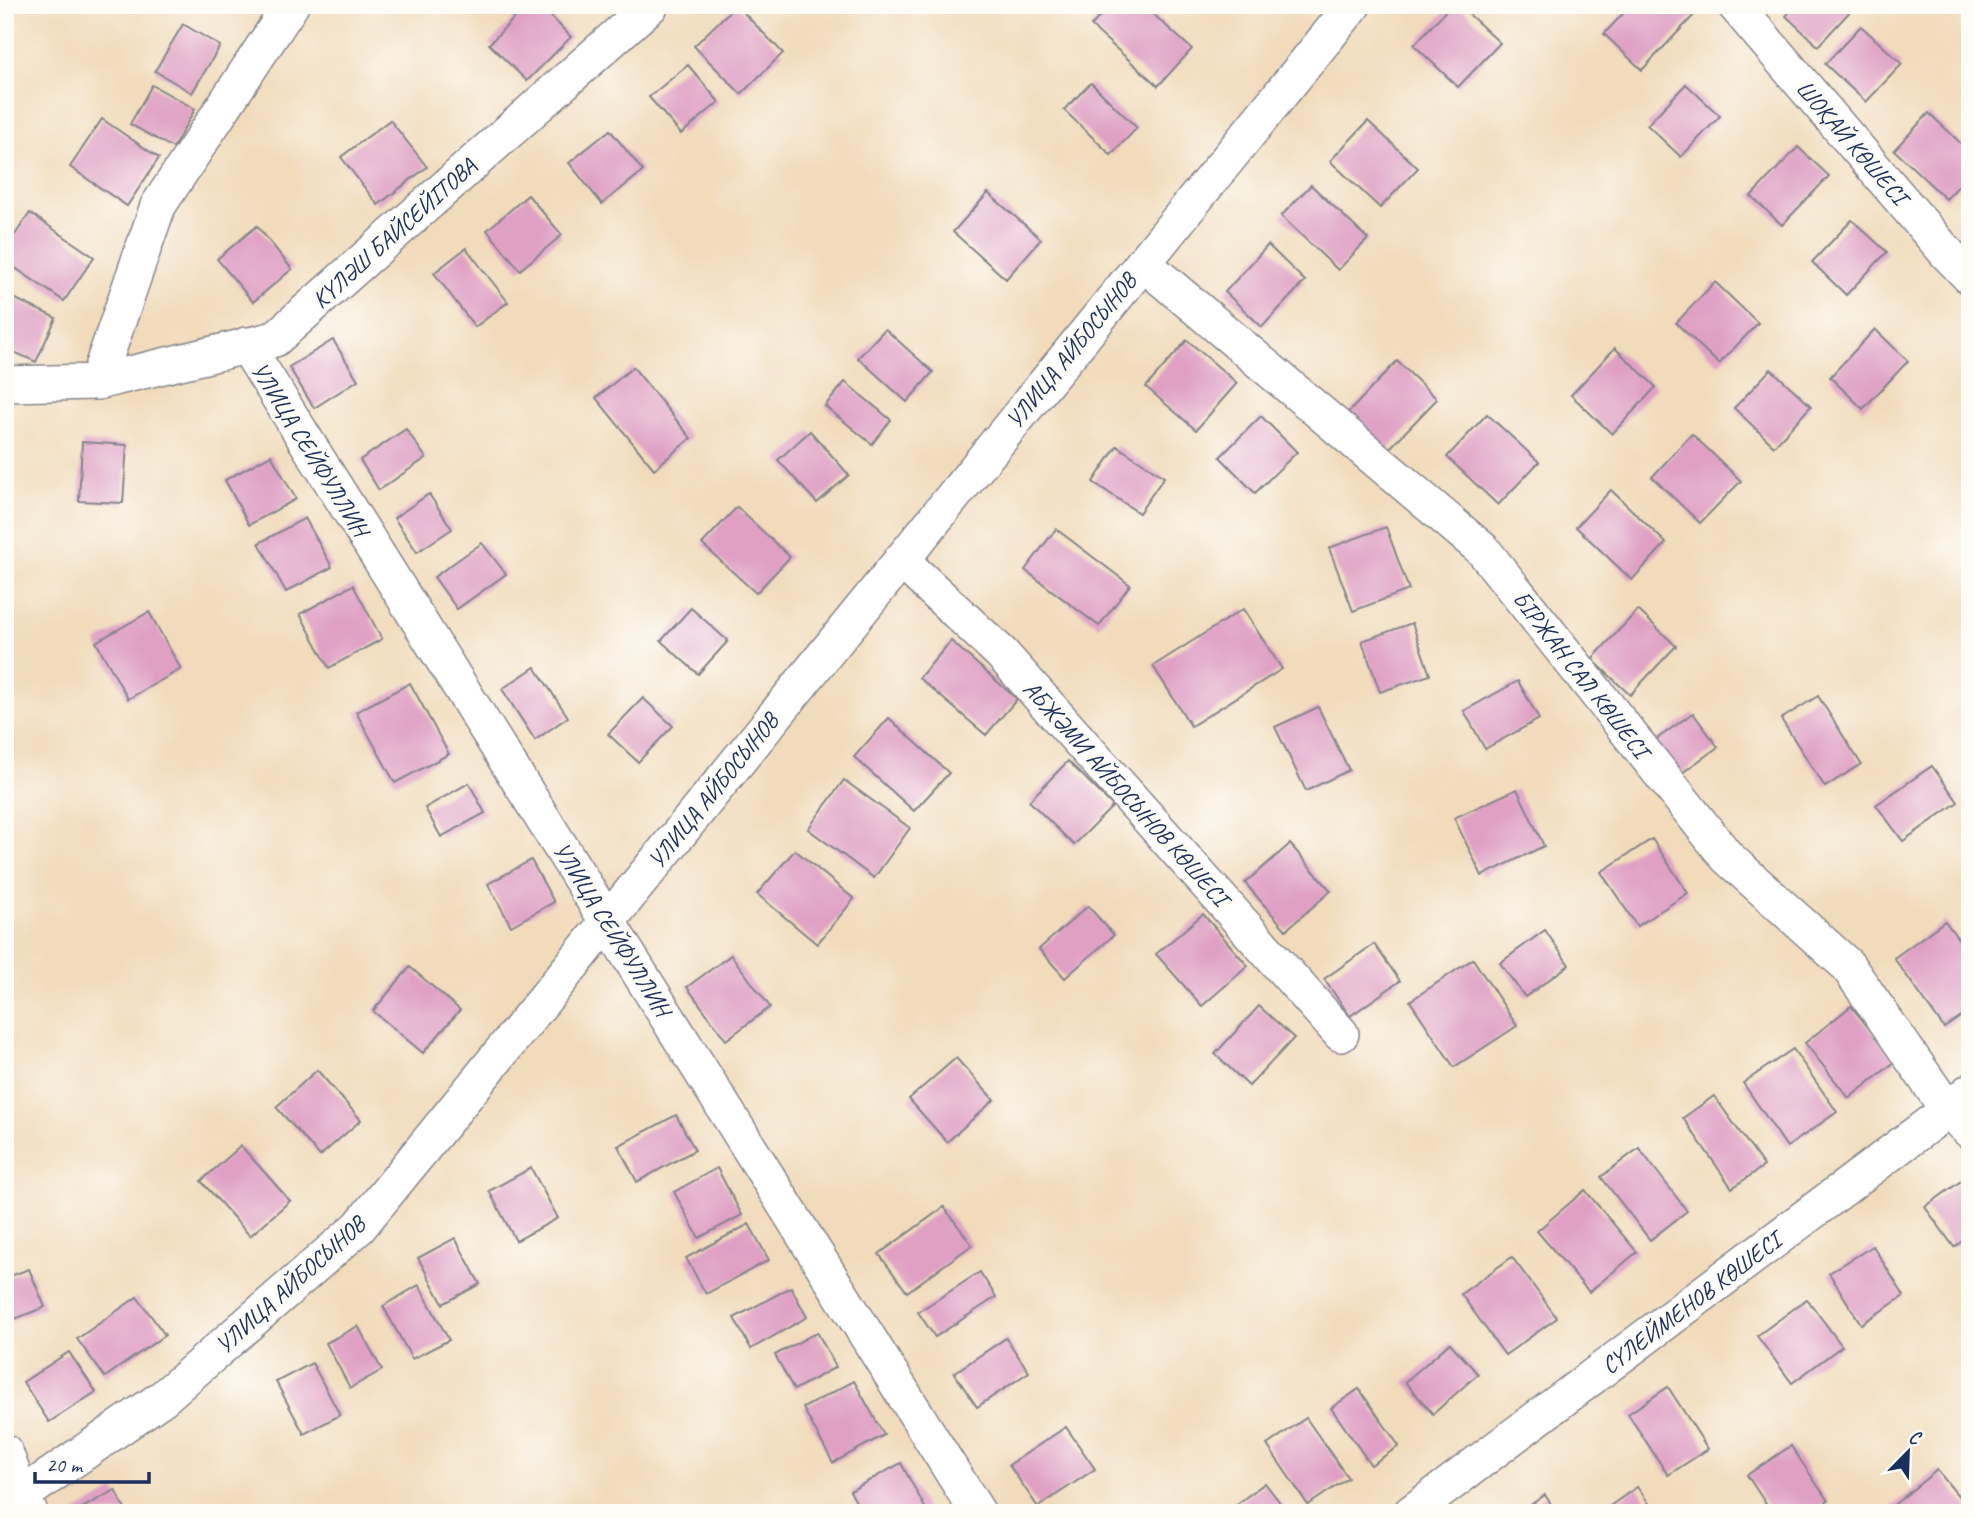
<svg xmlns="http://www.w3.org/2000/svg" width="1975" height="1518" font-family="Caveat,sans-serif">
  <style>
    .building { fill: #dfa0c4 }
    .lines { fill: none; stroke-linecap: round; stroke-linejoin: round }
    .street-casing { stroke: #86858c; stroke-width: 38 }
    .street { stroke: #fff; stroke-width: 35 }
    .labels { text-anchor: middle; stroke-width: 7; stroke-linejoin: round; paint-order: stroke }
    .street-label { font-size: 24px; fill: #1b2f5e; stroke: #fdfcf7 }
  </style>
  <rect width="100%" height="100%" fill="#fdfcf7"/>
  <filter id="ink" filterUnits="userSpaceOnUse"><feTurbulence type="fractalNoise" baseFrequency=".0143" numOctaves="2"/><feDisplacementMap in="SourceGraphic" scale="14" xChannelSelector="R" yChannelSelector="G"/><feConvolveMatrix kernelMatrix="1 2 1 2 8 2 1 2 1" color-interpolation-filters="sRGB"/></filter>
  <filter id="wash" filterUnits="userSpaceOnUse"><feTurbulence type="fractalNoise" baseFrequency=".00686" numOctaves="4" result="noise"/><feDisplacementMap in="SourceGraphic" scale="28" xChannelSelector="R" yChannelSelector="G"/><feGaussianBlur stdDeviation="1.57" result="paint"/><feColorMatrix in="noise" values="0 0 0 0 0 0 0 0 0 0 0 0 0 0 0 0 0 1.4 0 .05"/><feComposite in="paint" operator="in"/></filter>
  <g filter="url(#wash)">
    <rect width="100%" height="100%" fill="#f1dbbb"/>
    <g id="blocks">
      <g class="building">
        <path d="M527,5H540L571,37L527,81L489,44Z"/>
        <path d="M736,5L783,53L741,94L694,46Z"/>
        <path d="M1110,5H1143L1192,49L1158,86L1091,26Z"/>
        <path d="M1451,5H1459L1500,43L1458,87L1414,45Z"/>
        <path d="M1631,5H1685L1695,14L1642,70L1604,34Z"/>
        <path d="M1796,5H1856L1818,46L1786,16Z"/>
        <path d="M183,24L220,46L192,93L155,71Z"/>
        <path d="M1861,26L1902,64L1866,102L1825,64Z"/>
        <path d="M688,65L719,102L681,134L649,97Z"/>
        <path d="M1091,83L1137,128L1111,155L1064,110Z"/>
        <path d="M1686,84L1720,116L1681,157L1647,125Z"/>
        <path d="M152,85L195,109L173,148L130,124Z"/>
        <path d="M1929,113L1970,152V174L1946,199L1894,150Z"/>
        <path d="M102,119L159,158L127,206L70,167Z"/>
        <path d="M390,120L427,167L378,205L341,157Z"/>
        <path d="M1368,121L1418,168L1380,208L1330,161Z"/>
        <path d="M610,130L643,171L602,204L569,163Z"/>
        <path d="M1798,147L1829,176L1782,225L1751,196Z"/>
        <path d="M1311,185L1368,239L1338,270L1281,216Z"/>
        <path d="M988,193L1041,239L1006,279L953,232Z"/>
        <path d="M528,195L562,235L520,270L487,230Z"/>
        <path d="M30,213L94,257L64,301L5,261V249Z"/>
        <path d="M1852,220L1887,252L1846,295L1812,262Z"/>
        <path d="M257,226L292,269L253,302L217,259Z"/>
        <path d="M1268,245L1305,281L1262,327L1225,292Z"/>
        <path d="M466,248L508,302L475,327L434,273Z"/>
        <path d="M1715,282L1758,323L1719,364L1676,323Z"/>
        <path d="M5,294L56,318L36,362L5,348Z"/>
        <path d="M885,329L933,372L907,402L858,358Z"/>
        <path d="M1875,329L1908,361L1863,409L1830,377Z"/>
        <path d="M333,340L358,380L314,408L289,367Z"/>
        <path d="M1187,340L1237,383L1196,430L1146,387Z"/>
        <path d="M1615,348L1656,387L1612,434L1571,395Z"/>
        <path d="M1397,361L1437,399L1387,451L1347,414Z"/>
        <path d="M633,367L691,438L654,469L596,398Z"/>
        <path d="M1771,369L1811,406L1774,446L1734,408Z"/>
        <path d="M845,382L891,420L872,444L825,406Z"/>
        <path d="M1487,414L1539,462L1498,505L1447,457Z"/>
        <path d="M1261,416L1297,452L1255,493L1220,457Z"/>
        <path d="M406,429L426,458L379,490L360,460Z"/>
        <path d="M810,431L849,475L817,503L778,460Z"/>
        <path d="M1692,434L1741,481L1700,523L1652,477Z"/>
        <path d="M82,442L127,445L123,503L79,501Z"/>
        <path d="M1117,446L1164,477L1139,513L1093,482Z"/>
        <path d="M271,455L296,499L249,525L225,480Z"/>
        <path d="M1611,490L1666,543L1632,580L1576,527Z"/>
        <path d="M429,494L452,529L417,552L394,518Z"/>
        <path d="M737,507L790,557L756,593L702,544Z"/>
        <path d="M305,518L332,567L286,592L259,543Z"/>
        <path d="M1386,527L1409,590L1353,611L1329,548Z"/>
        <path d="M1056,529L1130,585L1099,626L1025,570Z"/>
        <path d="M482,543L506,574L457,609L434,577Z"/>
        <path d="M353,585L382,639L329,668L300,614Z"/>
        <path d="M691,608L728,641L698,674L661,641Z"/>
        <path d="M1243,609L1282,669L1191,726L1153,666Z"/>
        <path d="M1638,610L1676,646L1630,695L1592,659Z"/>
        <path d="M149,612L181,669L128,699L96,642Z"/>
        <path d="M1412,623L1430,675L1380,692L1362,641Z"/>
        <path d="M951,641L1017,699L986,735L919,678Z"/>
        <path d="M535,667L568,717L535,740L502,689Z"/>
        <path d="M1518,681L1539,719L1485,749L1464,711Z"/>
        <path d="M410,683L449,754L395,783L356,712Z"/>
        <path d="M1818,696L1861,764L1825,787L1781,719Z"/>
        <path d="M643,698L673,726L638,762L608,734Z"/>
        <path d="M1318,707L1349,770L1306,791L1275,727Z"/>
        <path d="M1693,713L1718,747L1679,775L1654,741Z"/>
        <path d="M889,718L949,773L914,811L854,757Z"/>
        <path d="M1068,761L1113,806L1074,845L1029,801Z"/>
        <path d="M1932,766L1958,802L1903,841L1876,805Z"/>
        <path d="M844,780L910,828L874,878L808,829Z"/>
        <path d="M469,783L485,813L441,837L425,808Z"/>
        <path d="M1517,789L1544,846L1482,876L1454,818Z"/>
        <path d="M1652,839L1688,893L1637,926L1601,872Z"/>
        <path d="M1290,844L1331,891L1286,930L1245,883Z"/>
        <path d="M795,850L854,899L817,944L757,894Z"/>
        <path d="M531,860L554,902L511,926L488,884Z"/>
        <path d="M1088,906L1114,935L1065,978L1039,949Z"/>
        <path d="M1203,914L1248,966L1202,1006L1156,954Z"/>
        <path d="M1945,921L1970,955V1010L1944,1028L1894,958Z"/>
        <path d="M1545,930L1569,965L1525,997L1500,963Z"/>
        <path d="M1374,944L1400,981L1350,1016L1324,979Z"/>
        <path d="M731,955L770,1007L726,1040L687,987Z"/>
        <path d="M1473,959L1517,1026L1454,1067L1410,1001Z"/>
        <path d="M410,967L460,1010L423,1053L373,1011Z"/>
        <path d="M1259,1006L1294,1038L1249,1086L1215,1054Z"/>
        <path d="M1851,1006L1896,1061L1849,1098L1805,1043Z"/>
        <path d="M1793,1049L1837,1112L1787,1147L1743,1083Z"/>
        <path d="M956,1058L994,1100L947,1142L909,1099Z"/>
        <path d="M317,1070L361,1120L320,1156L276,1107Z"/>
        <path d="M1714,1096L1764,1166L1732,1188L1683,1118Z"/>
        <path d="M676,1115L695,1150L637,1182L618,1146Z"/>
        <path d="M241,1146L290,1201L250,1236L201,1181Z"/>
        <path d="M1639,1148L1687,1211L1650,1240L1601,1177Z"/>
        <path d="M531,1168L558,1218L516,1241L489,1191Z"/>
        <path d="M717,1168L742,1215L699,1238L674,1192Z"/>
        <path d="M1964,1179L1970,1187V1235L1954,1247L1925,1207Z"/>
        <path d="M1585,1190L1637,1252L1589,1292L1537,1231Z"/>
        <path d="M944,1207L972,1245L907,1292L879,1254Z"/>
        <path d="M749,1224L769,1260L706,1294L686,1258Z"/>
        <path d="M455,1238L480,1284L443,1304L418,1258Z"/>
        <path d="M1873,1246L1904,1296L1861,1324L1829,1273Z"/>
        <path d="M1512,1257L1557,1318L1505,1355L1461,1294Z"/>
        <path d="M29,1269L45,1307L5,1323V1278Z"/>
        <path d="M980,1272L996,1297L935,1337L918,1312Z"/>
        <path d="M419,1285L449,1340L412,1359L383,1306Z"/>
        <path d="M791,1287L807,1317L751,1349L734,1318Z"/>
        <path d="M137,1297L165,1335L105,1377L77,1339Z"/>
        <path d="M1807,1299L1842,1346L1792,1383L1757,1336Z"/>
        <path d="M358,1326L382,1370L350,1388L326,1343Z"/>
        <path d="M817,1332L836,1367L794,1390L775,1355Z"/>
        <path d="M1006,1338L1029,1372L977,1407L954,1373Z"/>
        <path d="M1450,1343L1478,1374L1433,1414L1405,1382Z"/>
        <path d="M69,1352L96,1392L49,1422L23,1382Z"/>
        <path d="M312,1363L340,1415L304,1434L276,1382Z"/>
        <path d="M854,1381L884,1435L833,1463L803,1408Z"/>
        <path d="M1668,1387L1708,1449L1668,1475L1628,1414Z"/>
        <path d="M1359,1389L1399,1446L1371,1465L1331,1408Z"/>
        <path d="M1306,1418L1348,1478L1308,1505L1267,1445Z"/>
        <path d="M1066,1427L1095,1469L1038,1507L1009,1465Z"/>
        <path d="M1791,1446L1828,1501L1810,1513H1772L1747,1475Z"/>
        <path d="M901,1463L928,1513H862L850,1491Z"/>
        <path d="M1937,1470L1970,1510V1513H1884Z"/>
        <path d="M1265,1483L1288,1513H1225Z"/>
        <path d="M1637,1487L1656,1513H1600Z"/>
        <path d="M115,1490L127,1513H73Z"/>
        <path d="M1545,1495L1557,1513H1519Z"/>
      </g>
    </g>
  </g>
  <g filter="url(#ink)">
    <use href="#blocks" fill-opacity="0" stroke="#86858c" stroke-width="2"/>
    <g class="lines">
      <defs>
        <g id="street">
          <path d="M1735,5L1945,251L1970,277"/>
          <path d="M1143,263L1483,550L1727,857L1847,965L1948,1110L1970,1131"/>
          <path d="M246,345L978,1513"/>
          <path d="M97,382L275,339L651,5"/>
          <path d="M5,384L97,382L158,206L291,5"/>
          <path d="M901,560L1001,653L1341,1034"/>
          <path d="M5,1452L21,1496L30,1513"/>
          <path d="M5,1507L164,1397L359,1227L1353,5"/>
          <path d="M1411,1513L1948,1110L1970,1091"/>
        </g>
      </defs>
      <use href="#street" class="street-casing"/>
      <use href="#street" class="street"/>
    </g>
  </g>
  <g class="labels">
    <g class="street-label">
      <text transform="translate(1852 142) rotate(49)" y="8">ШОҚАЙ КӨШЕСІ</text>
      <text transform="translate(394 233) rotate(-42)" y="8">КҮЛӘШ БАЙСЕЙІТОВА</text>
      <text transform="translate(1071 351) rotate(-51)" y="8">УЛИЦА АЙБОСЫНОВ</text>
      <text transform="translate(310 449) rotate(58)" y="8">УЛИЦА СЕЙФУЛЛИН</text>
      <text transform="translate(1581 674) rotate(52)" y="8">БІРЖАН САЛ КӨШЕСІ</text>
      <text transform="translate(713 791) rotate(-51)" y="8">УЛИЦА АЙБОСЫНОВ</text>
      <text transform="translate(1126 793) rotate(48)" y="8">АБЖӘМИ АЙБОСЫНОВ КӨШЕСІ</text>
      <text transform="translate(612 929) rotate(58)" y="8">УЛИЦА СЕЙФУЛЛИН</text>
      <text transform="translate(290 1285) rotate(-42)" y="8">УЛИЦА АЙБОСЫНОВ</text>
      <text transform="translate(1691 1303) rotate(-37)" y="8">СҮЛЕЙМЕНОВ КӨШЕСІ</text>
    </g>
  </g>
  <rect width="1975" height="1518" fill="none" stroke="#fdfcf7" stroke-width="28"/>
  <g transform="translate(1908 1452) rotate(23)" stroke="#fdfcf7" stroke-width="5" paint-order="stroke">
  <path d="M0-5L12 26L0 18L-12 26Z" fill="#1b2f5e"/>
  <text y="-10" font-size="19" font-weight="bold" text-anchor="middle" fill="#1b2f5e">С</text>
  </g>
  <path d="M35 1472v10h114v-10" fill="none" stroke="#1b2f5e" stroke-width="3.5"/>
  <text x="46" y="1472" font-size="21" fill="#1b2f5e" stroke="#fdfcf7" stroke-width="5" paint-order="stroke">20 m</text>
</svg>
